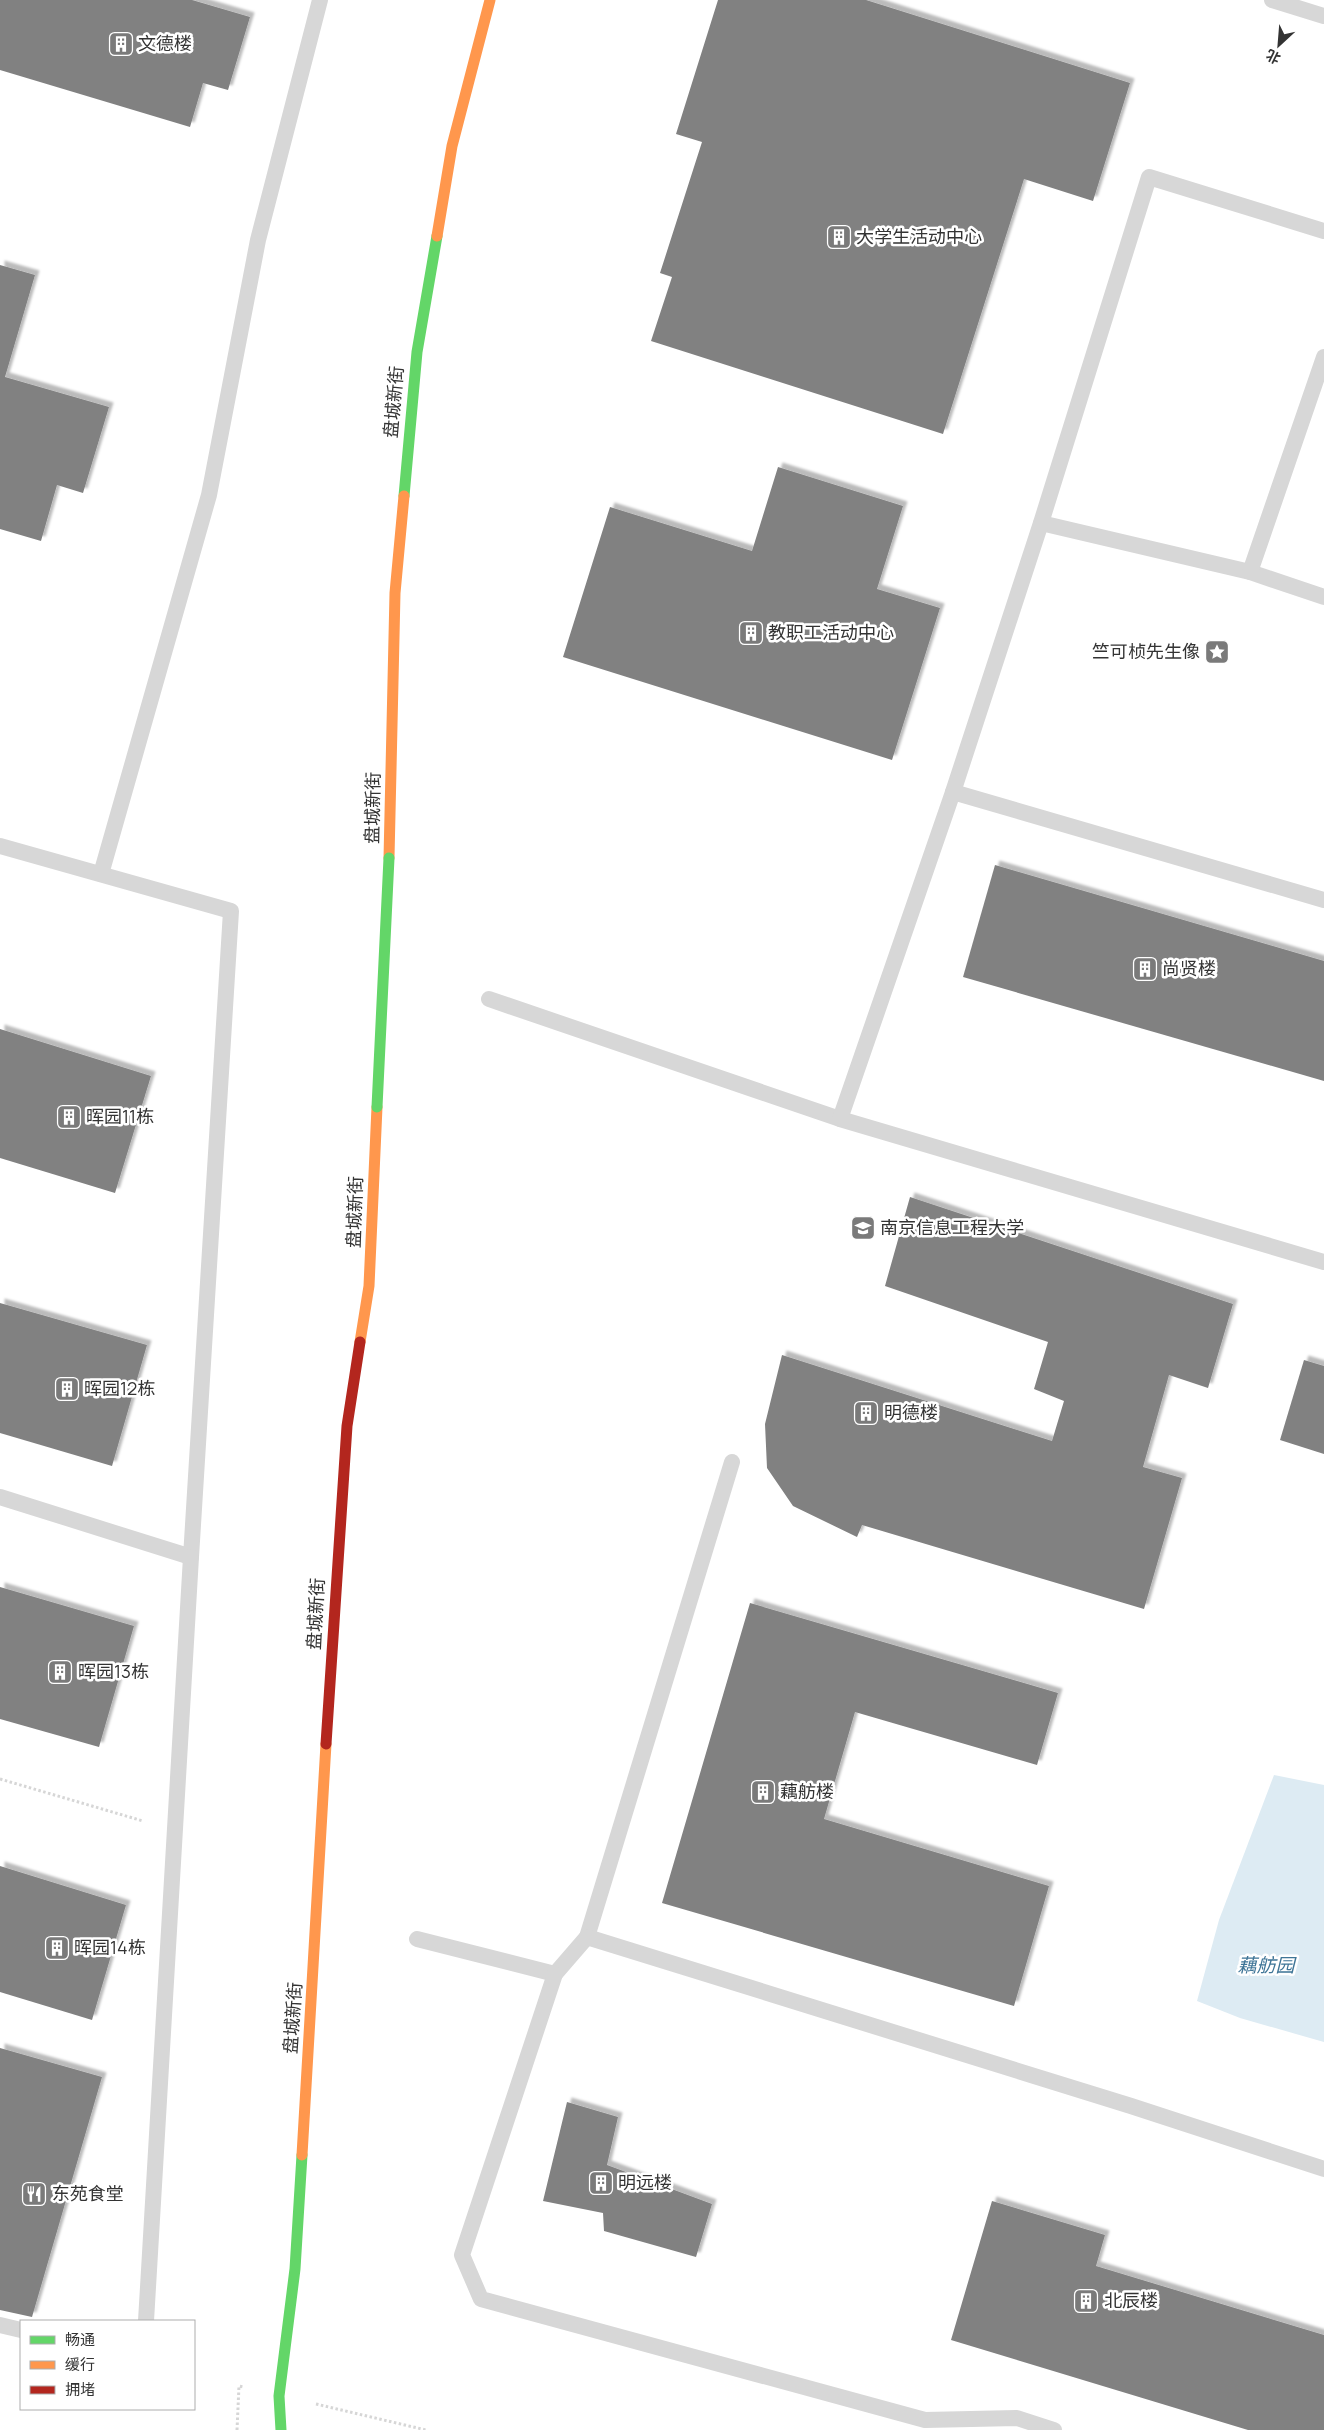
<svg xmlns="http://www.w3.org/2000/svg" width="1324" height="2430" font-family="Manrope,'Noto Sans SC',sans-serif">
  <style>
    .water { fill: #ddebf3 }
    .building { fill: #818181; filter: url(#shadow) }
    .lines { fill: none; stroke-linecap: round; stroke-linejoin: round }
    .path { stroke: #d6d6d6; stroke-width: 3; stroke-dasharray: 2.5 2.5; stroke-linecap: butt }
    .lane { stroke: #d7d7d7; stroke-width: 16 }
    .fast { stroke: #63d668; stroke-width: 11 }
    .slow { stroke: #ff974d; stroke-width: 11 }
    .jam { stroke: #b3261e; stroke-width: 11 }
    .fast-bridge { stroke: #63d668; stroke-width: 11 }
    .labels { text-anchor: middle; stroke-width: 5; stroke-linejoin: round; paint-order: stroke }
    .poi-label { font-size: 18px; fill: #333; stroke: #fff; text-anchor: start }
    .street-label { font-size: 18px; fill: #333; stroke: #fff }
    .water-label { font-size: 19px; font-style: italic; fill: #3f7597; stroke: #fff }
  </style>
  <defs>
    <filter id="shadow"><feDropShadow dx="4.5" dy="-4.5" stdDeviation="1" flood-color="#0004"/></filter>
  </defs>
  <rect width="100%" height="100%" fill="#fff"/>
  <path class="water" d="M1274,1775L1324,1785V2042L1240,2018L1197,2001L1219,1920Z"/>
  <g class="building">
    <path d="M0,0H192L250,17L228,90L203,83L190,127L0,70Z"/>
    <path d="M718,0H866L1130,83L1093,201L1024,179L943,434L651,341L672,277L660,273L702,142L676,134Z"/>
    <path d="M0,265L35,275L5,377L109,407L83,493L57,485L41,541L0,529Z"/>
    <path d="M778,467L903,506L877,589L940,608L892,760L563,657L610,507L752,551Z"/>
    <path d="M995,865L1324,961V1081L963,977Z"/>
    <path d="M0,1029L151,1076L115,1193L0,1158Z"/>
    <path d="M910,1197L1233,1304L1208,1388L1169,1375L1143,1467L1182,1478L1144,1609L862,1525L857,1537L793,1506L767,1468L765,1424L782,1355L1052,1441L1064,1401L1034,1389L1048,1342L885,1286Z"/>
    <path d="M0,1303L147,1345L112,1466L0,1433Z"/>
    <path d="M1304,1360L1324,1366V1454L1280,1440Z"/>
    <path d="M0,1587L134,1626L99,1747L0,1719Z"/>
    <path d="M750,1603L1058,1693L1037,1765L855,1712L824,1819L1049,1886L1014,2006L662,1903Z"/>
    <path d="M0,1866L126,1905L92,2020L0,1992Z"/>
    <path d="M0,2048L102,2077L32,2317L0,2310Z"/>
    <path d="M567,2102L618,2117L607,2165L712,2204L696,2257L604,2231L603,2213L543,2201Z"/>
    <path d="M992,2201L1105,2235L1096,2266L1324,2335V2430H1248L951,2340Z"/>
  </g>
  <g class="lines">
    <g class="path">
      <path d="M0,1779L143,1821"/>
      <path d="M316,2404L426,2430"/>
      <path d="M237,2430L239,2386L244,2387"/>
    </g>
    <g class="lane">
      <path d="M1272,0L1324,16"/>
      <path d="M1041,523L1250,572L1324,597"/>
      <path d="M1250,572L1324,357"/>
      <path d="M953,792L1041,523L1149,177L1324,231"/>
      <path d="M0,846L231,911L191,1557L0,1497"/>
      <path d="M101,874L209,495L258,240L320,0"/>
      <path d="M489,999L840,1119L1324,1262"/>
      <path d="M840,1119L953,792L1324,900"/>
      <path d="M587,1937L732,1462"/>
      <path d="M417,1939L555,1974L587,1937L1131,2106L1324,2169"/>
      <path d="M555,1974L462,2255L481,2299L925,2420L1017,2418L1054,2430"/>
      <path d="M146,2321L191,1557"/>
      <path d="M0,2325L21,2330"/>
    </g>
    <g class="fast">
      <path d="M404,496L417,352L437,236"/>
      <path d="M281,2430L279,2396L295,2269L302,2155"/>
    </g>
    <g class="slow">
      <path d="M437,236L452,146L490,0"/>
      <path d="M389,858L395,593L404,496"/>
      <path d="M360,1342L369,1286L377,1107"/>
      <path d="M302,2155L326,1744"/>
    </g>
    <path class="jam" d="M326,1744L347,1426L360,1342"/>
    <path class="fast-bridge" d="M377,1107L389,858"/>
  </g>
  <defs>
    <symbol id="building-square" viewBox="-11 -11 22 22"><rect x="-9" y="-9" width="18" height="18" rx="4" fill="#7a7a7a" stroke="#fff"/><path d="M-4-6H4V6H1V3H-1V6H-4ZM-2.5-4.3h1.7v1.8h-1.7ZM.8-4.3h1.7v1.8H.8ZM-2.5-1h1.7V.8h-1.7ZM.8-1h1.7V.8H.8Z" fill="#fff"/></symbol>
    <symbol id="sight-square" viewBox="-11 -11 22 22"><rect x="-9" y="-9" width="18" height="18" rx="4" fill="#7a7a7a" stroke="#fff"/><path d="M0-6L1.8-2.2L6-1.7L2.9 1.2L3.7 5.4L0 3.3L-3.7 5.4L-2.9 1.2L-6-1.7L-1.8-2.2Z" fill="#fff"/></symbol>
    <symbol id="university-square" viewBox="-11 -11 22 22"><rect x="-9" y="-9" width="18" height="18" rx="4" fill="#7a7a7a" stroke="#fff"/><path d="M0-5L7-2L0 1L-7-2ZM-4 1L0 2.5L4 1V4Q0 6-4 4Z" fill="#fff"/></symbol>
    <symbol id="restaurant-square" viewBox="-11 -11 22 22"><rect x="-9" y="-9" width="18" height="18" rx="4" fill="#7a7a7a" stroke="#fff"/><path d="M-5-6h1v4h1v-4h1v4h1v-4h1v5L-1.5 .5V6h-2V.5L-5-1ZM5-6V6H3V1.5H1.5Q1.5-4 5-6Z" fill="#fff"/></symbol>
  </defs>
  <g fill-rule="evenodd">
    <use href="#building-square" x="107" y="30" width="28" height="28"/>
    <use href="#building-square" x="825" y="223" width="28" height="28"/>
    <use href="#building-square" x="737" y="619" width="28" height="28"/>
    <use href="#sight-square" x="1203" y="638" width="28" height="28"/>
    <use href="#building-square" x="1131" y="955" width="28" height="28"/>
    <use href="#building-square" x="55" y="1103" width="28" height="28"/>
    <use href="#university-square" x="849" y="1214" width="28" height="28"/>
    <use href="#building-square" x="53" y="1375" width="28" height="28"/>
    <use href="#building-square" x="852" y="1399" width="28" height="28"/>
    <use href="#building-square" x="46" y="1658" width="28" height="28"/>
    <use href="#building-square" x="749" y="1778" width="28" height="28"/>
    <use href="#building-square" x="43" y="1934" width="28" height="28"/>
    <use href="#building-square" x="587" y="2169" width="28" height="28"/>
    <use href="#restaurant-square" x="20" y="2180" width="28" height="28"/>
    <use href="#building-square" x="1072" y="2287" width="28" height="28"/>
  </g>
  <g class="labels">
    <g class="poi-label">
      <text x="138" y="50">文德楼</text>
      <text x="856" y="243">大学生活动中心</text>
      <text x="768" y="639">教职工活动中心</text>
      <text x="1200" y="658" text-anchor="end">竺可桢先生像</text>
      <text x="1162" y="975">尚贤楼</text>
      <text x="86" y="1123">晖园11栋</text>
      <text x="880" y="1234">南京信息工程大学</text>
      <text x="84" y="1395">晖园12栋</text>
      <text x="884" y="1419">明德楼</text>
      <text x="78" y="1678">晖园13栋</text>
      <text x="780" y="1798">藕舫楼</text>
      <text x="74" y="1954">晖园14栋</text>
      <text x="618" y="2189">明远楼</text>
      <text x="52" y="2200">东苑食堂</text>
      <text x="1104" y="2307">北辰楼</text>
    </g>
    <g class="street-label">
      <text transform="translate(394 402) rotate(-85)" y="6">盘城新街</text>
      <text transform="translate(373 808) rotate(-89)" y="6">盘城新街</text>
      <text transform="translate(355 1212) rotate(-88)" y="6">盘城新街</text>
      <text transform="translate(316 1614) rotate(-87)" y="6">盘城新街</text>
      <text transform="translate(293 2018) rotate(-86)" y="6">盘城新街</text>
    </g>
    <g class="water-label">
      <text x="1266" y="1972">藕舫园</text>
    </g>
  </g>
  <rect x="20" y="2320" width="175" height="90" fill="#ffffff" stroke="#adadad"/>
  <rect x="30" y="2336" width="25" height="8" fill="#63d668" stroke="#adadad"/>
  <text x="65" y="2345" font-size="15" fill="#333333">畅通</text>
  <rect x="30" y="2361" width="25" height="8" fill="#ff974d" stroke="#adadad"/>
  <text x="65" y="2370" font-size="15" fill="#333333">缓行</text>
  <rect x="30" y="2386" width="25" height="8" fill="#b3261e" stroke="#adadad"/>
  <text x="65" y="2395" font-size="15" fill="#333333">拥堵</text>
  <g transform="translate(1279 45) rotate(206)" stroke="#ffffff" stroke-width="4" paint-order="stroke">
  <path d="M0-4L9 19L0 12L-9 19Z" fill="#333333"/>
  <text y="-8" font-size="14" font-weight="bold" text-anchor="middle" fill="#333333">北</text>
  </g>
</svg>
